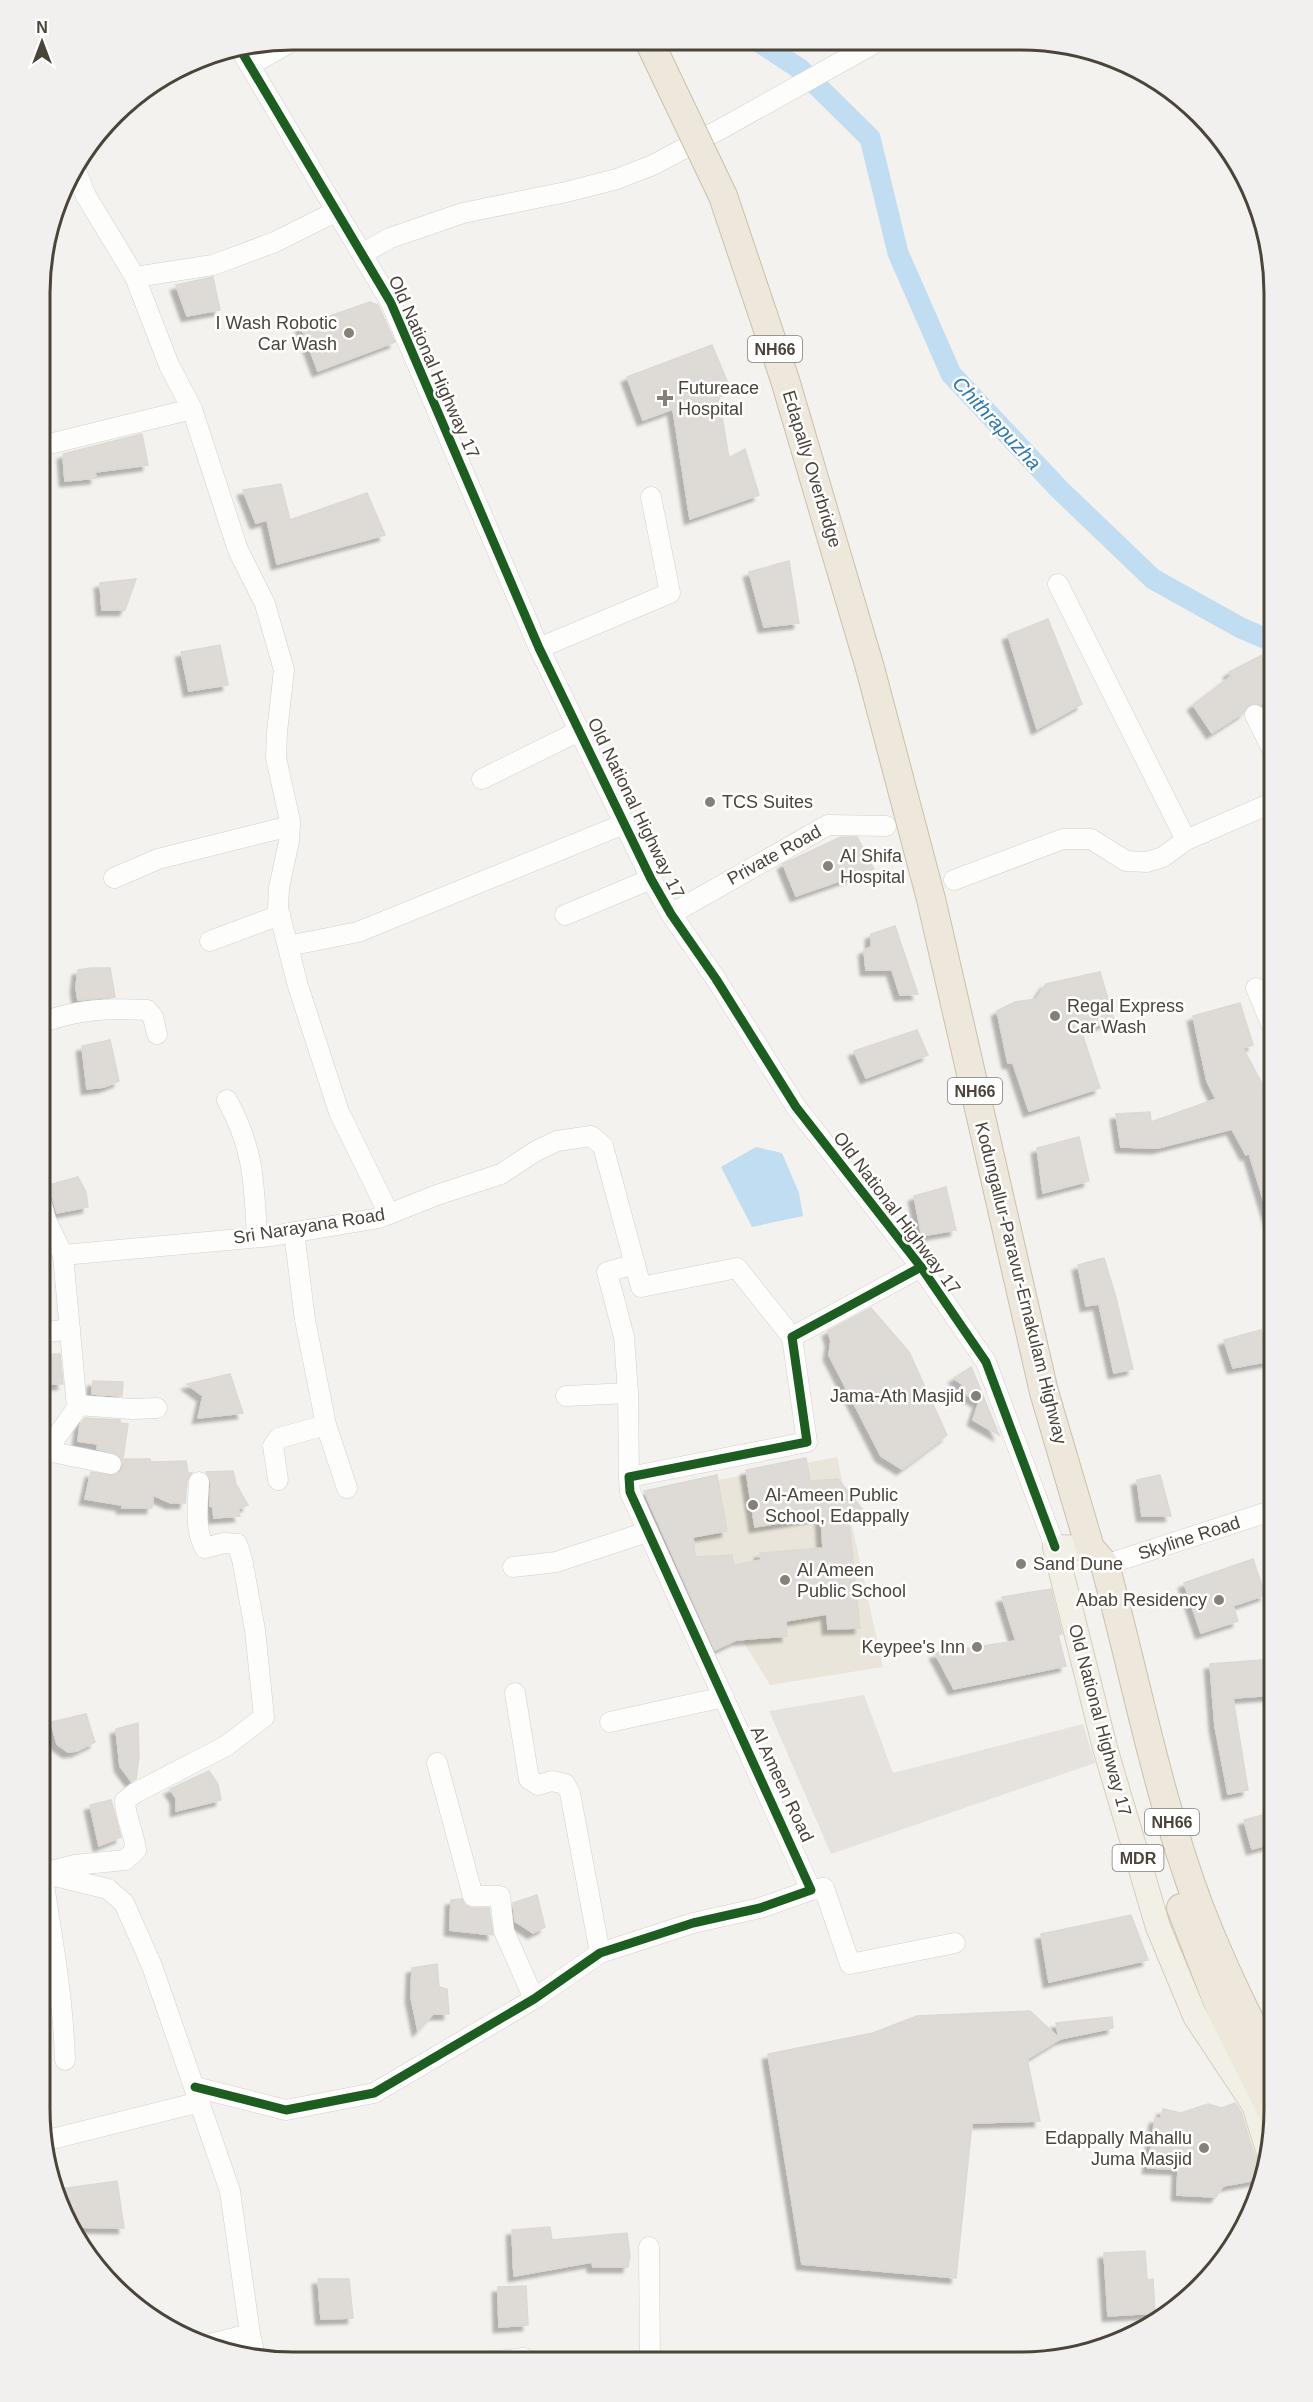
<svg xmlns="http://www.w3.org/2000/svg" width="1313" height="2402" font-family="Arial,sans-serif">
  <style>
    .education { fill: #eae5da }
    .parking { fill: #e6e3df }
    .water { fill: #c0ddf1 }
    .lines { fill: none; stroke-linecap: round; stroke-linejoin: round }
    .canal { stroke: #c0ddf1; stroke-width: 21 }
    .building { fill: #dedbd6; stroke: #dcd9d4; stroke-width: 1.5; filter: url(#shadow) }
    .minor-casing { stroke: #d2d0cb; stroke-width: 21 }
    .major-casing { stroke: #d6cebb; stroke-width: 26 }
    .highway-casing { stroke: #ccbfa9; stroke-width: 30 }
    .minor { stroke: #fdfdfc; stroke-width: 20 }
    .major { stroke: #f2efe6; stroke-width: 24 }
    .highway { stroke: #ede8db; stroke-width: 28 }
    .highway-bridge-casing { stroke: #ccbfa9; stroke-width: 30; stroke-linecap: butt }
    .highway-bridge { stroke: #ede8db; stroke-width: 28 }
    .cycleway-casing { stroke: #fff; stroke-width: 13 }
    .cycleway { stroke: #1b5e20; stroke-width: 9 }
    .poi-dot { fill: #868178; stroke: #fff; stroke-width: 2 }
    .labels { text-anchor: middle; stroke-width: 5; stroke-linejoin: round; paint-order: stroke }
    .shield { fill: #fff; stroke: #817c74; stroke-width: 1.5 }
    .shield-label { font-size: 16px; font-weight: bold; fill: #4b4439 }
    .poi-label { font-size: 18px; fill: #4b4439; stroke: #fff; text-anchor: start }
    .street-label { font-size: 18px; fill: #4b4439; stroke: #fff }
    .water-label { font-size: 20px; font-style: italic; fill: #2e7ab2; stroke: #fff }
    .rim { fill: none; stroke: #4b4439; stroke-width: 3 }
  </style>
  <defs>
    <filter id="shadow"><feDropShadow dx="-5.5" dy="5.5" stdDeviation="1.5" flood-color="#0004"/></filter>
  </defs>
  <rect width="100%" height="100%" fill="#f4f2ee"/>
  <path class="education" d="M837,1457L883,1667L770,1685L652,1493Z"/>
  <path class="parking" d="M864,1695L893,1773L1083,1724L1095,1763L831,1854L769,1711Z"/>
  <path class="water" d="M756,1147L782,1153L799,1193L803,1216L752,1227L721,1167Z"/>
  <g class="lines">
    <path class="canal" d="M759,42L800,69L870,138L898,253L951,374L1059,489L1153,579L1241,628L1274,642"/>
  </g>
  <g class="building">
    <path d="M213,277L220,310L187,316L176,285Z"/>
    <path d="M370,302L378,305L395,342L318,371L301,326Z"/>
    <path d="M712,345L730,388L718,392L729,458L745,449L759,495L690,519L673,409L643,420L627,377Z"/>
    <path d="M142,434L148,465L95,472L96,478L65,481L63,454Z"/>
    <path d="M281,484L290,520L367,493L385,535L277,564L267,520L256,523L243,490Z"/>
    <path d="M789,561L799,623L764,627L749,572Z"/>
    <path d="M136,579L125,610H102L100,583Z"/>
    <path d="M1048,619L1082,704L1037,729L1008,635Z"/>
    <path d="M220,645L228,685L189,691L181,652Z"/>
    <path d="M1274,649V696L1260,705H1249L1243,713L1212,733L1193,705L1231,676L1229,672Z"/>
    <path d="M841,837H857L874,869L796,896L783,864Z"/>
    <path d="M895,926L918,994L900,995L892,970H866L864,950L871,947V934Z"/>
    <path d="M91,968H110L115,997L78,1000L76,987L78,970Z"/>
    <path d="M1100,972L1114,1020L1081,1030L1100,1088L1029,1111L1013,1063H1008L997,1011L1015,1002L1036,999L1046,984Z"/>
    <path d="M1240,1003L1253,1045L1243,1048L1265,1089L1262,1090L1274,1114V1220L1270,1221L1249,1153L1246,1155L1232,1129L1158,1148L1121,1147L1116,1114L1150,1112L1151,1122L1216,1099L1207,1081L1193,1016Z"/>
    <path d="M917,1030L928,1055L866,1078L854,1051Z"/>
    <path d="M110,1040L119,1081L104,1087L87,1089L82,1046Z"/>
    <path d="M1079,1137L1089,1181L1043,1193L1037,1148Z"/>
    <path d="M78,1177L86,1192L88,1207L57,1213L49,1185Z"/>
    <path d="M946,1187L956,1230L922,1236L914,1196Z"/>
    <path d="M1104,1258L1116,1298L1133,1369L1114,1373L1099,1304L1086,1306L1078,1265Z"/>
    <path d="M871,1308L909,1352L947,1435L902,1469L881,1456L829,1355L831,1341L828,1331Z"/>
    <path d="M1261,1330L1270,1361L1233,1368L1224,1340Z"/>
    <path d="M60,1354L63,1384H40V1355Z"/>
    <path d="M971,1367L972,1369L999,1435L973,1420L979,1402L959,1390L963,1385L954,1378Z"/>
    <path d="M230,1374L243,1413L198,1418L203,1396L187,1384Z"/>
    <path d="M93,1381L123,1382L122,1396L92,1394Z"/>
    <path d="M85,1418L120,1420V1423L128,1424L123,1459H150L151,1462L186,1461L188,1473H192L187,1481L185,1503H171L153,1495L152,1508H122V1505L85,1499L91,1472L114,1475L120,1472L123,1466L118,1455L97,1449L98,1444L78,1441L80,1425Z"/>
    <path d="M806,1458L810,1481L838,1479L863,1510L848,1512L860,1628L828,1629L827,1614L786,1621L787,1636L736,1640L715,1650L644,1491L717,1475L727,1531L693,1537L695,1557L732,1555L734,1565L761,1560L760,1553L823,1548L821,1516L755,1527L746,1470Z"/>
    <path d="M233,1471L236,1484L248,1505L238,1509L240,1516L214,1518L213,1507L210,1506L211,1482L206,1472Z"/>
    <path d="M1160,1475L1171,1516H1142L1137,1480Z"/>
    <path d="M1253,1559L1265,1595L1233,1606L1238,1621L1201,1633L1184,1583Z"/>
    <path d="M1051,1589L1062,1634L1058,1635L1066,1666L954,1689L935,1653L1016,1641L1002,1597Z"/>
    <path d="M1274,1659V1695L1233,1698L1248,1790L1228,1794L1215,1726L1210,1664Z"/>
    <path d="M86,1714L95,1742L77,1751L68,1752L57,1744L51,1722Z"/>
    <path d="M138,1723L139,1756L136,1779L131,1781L120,1766L116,1729Z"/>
    <path d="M209,1771L218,1784L221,1800L176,1811V1798L170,1789Z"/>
    <path d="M111,1800L121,1837L99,1846L90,1805Z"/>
    <path d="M1274,1812V1843L1252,1849L1244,1820Z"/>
    <path d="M537,1895L545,1927L533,1933L515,1921L513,1903Z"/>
    <path d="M462,1899L465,1905L472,1908H489L493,1935L450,1930L451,1900Z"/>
    <path d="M1131,1915L1148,1960L1049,1982L1041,1934Z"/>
    <path d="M437,1964L439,1987L447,1989L449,2014H433L418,2031L411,1997L412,1968Z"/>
    <path d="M1030,2011L1059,2038L1056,2023L1112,2017L1113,2028L1060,2039L1027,2059L1040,2121L972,2123L956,2278L802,2264L768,2054L873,2033L917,2016Z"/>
    <path d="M1235,2103L1241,2112L1254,2154L1260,2161L1263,2172L1261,2179L1223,2186L1216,2197L1177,2195L1178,2169L1148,2168L1155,2118H1161L1163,2109L1181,2113L1208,2104L1222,2108Z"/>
    <path d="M117,2181L124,2228L70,2227L52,2190Z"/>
    <path d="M550,2227L552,2240L627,2233L630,2256L628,2267H593L592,2262L514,2276L512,2230Z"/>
    <path d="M1145,2251L1147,2280L1153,2279L1155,2313L1108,2316L1104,2253Z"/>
    <path d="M318,2279H349L353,2318L321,2319Z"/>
    <path d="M526,2286L528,2325L499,2327L498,2287Z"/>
  </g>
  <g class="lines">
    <defs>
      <g id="minor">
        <path d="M240,49L391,303L539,648L651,879L671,914L716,979L796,1107L921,1267L986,1362L1055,1547"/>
        <path d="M250,65L296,39"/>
        <path d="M75,168L86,196L135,277"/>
        <path d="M362,254L390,238L463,213L566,192L617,179L653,165L719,130L875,43"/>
        <path d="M192,409L238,550L265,604L284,670L277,732L276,758L290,821L289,841L279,888L278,908L298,986L339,1112L389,1214"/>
        <path d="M41,446L192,409L169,365L135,277L213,265L275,242L337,211"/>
        <path d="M539,648L670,593L651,497"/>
        <path d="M1255,715L1274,753"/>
        <path d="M482,779L579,731"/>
        <path d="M1186,840L1274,802"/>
        <path d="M114,878L158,859L290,826"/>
        <path d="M954,880L1063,839H1091L1126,861L1147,862L1163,857L1186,840L1058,584"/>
        <path d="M671,914L828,825L886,826"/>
        <path d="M565,915L651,879"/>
        <path d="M210,941L280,915"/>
        <path d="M288,946L358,932L624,824"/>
        <path d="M1256,988L1274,1031"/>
        <path d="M40,1023C79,1009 106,1008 147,1010L153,1017L157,1034"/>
        <path d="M227,1100C254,1149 254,1182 257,1237"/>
        <path d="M40,1198L46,1220L63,1255"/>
        <path d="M294,1232L305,1320L326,1425L347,1488"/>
        <path d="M40,1333L70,1329"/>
        <path d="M566,1396L628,1393"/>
        <path d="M77,1405L133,1409L157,1408"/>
        <path d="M47,1451L111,1464"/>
        <path d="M40,1460L77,1408L63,1255L272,1236L379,1218L437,1195L501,1174L536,1151L557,1141L591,1136L603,1146L641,1287L737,1268L792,1337"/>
        <path d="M629,1477L628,1393L624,1337L607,1272L635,1264"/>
        <path d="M278,1480L273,1446L279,1438L326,1425"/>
        <path d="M1105,1565L1274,1510"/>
        <path d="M513,1567L556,1562L647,1532"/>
        <path d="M515,1693L529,1779L538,1785L552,1781L565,1784L570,1793L600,1953"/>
        <path d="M610,1722L724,1697"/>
        <path d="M437,1763L473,1896H500L504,1931L534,1999"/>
        <path d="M42,1873C52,1936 63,1997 65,2060"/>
        <path d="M39,1874L75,1865L125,1860L136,1850C134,1832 125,1817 125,1801L135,1793L226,1746L264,1717L255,1630L242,1559L237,1544L224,1543L205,1548C194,1530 198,1503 199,1482"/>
        <path d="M47,1874L108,1889L124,1903L152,1966L230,2191L250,2334L256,2360"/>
        <path d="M811,1890L824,1888L850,1964L955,1943"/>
        <path d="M195,2087L286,2110L374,2093L534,1999L600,1953L693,1923L760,1908L811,1890L630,1492L629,1477L807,1442L792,1337L921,1267"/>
        <path d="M44,2141L200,2102"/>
        <path d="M649,2247L650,2362"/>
        <path d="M206,2345L250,2334"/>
        <path d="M497,2361L524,2358V2362"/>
      </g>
      <path id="major" d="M1090,1548L1055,1547L1105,1748L1158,1927L1195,2016L1254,2105L1268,2150"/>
      <g id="highway">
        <path d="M870,668L931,899L1044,1392L1090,1548L1105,1565C1136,1680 1158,1798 1200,1909C1221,1963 1246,2015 1273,2066"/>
        <path d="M1181,1908L1220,2008L1273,2114"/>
      </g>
    </defs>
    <use href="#minor" class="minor-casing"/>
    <use href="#major" class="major-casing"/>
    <use href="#highway" class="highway-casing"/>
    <use href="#minor" class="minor"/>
    <use href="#major" class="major"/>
    <use href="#highway" class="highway"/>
    <defs>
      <path id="highway-bridge" d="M649,41L723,196L785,380L870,668"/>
    </defs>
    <use href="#highway-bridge" class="highway-bridge-casing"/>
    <use href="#highway-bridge" class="highway-bridge"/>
    <defs>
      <g id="cycleway">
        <path d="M240,49L391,303L539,648L651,879L671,914L716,979L796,1107L921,1267L986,1362L1055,1547"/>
        <path d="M195,2087L286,2110L374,2093L534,1999L600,1953L693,1923L760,1908L811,1890L630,1492L629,1477L807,1442L792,1337L921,1267"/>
      </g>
    </defs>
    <use href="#cycleway" class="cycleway-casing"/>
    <use href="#cycleway" class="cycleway"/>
  </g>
  <g class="poi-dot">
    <circle cx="349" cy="333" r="6"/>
    <path d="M662 389h6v6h6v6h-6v6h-6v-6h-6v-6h6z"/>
    <circle cx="710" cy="802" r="6"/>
    <circle cx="828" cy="866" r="6"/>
    <circle cx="1055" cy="1016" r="6"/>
    <circle cx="976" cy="1396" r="6"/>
    <circle cx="753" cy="1505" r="6"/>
    <circle cx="1021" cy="1564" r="6"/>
    <circle cx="785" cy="1580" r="6"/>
    <circle cx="1219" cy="1600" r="6"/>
    <circle cx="977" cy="1647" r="6"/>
    <circle cx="1204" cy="2148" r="6"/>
  </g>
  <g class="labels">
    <g class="shield">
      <rect x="748" y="336" width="54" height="26" rx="4.5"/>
      <rect x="948" y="1078" width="54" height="26" rx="4.5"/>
      <rect x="1145" y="1809" width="54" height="26" rx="4.5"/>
      <rect x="1112.5" y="1845" width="51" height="26" rx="4.5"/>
    </g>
    <g class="shield-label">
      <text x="775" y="355">NH66</text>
      <text x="975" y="1097">NH66</text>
      <text x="1172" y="1828">NH66</text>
      <text x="1138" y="1864">MDR</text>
    </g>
    <g class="poi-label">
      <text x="337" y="329" text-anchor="end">I Wash Robotic<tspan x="337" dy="21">Car Wash</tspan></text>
      <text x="678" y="394">Futureace<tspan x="678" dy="21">Hospital</tspan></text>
      <text x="722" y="808">TCS Suites</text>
      <text x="840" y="862">Al Shifa<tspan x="840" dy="21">Hospital</tspan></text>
      <text x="1067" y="1012">Regal Express<tspan x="1067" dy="21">Car Wash</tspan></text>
      <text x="964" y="1402" text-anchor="end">Jama-Ath Masjid</text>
      <text x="765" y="1501">Al-Ameen Public<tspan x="765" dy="21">School, Edappally</tspan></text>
      <text x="1033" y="1570">Sand Dune</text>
      <text x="797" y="1576">Al Ameen<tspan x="797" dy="21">Public School</tspan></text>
      <text x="1207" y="1606" text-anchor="end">Abab Residency</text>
      <text x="965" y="1653" text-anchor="end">Keypee's Inn</text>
      <text x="1192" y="2144" text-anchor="end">Edappally Mahallu<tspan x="1192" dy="21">Juma Masjid</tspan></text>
    </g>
    <g class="street-label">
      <text transform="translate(434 367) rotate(66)" y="6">Old National Highway 17</text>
      <text transform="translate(812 469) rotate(73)" y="6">Edapally Overbridge</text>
      <text transform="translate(636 808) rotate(64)" y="6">Old National Highway 17</text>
      <text transform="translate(774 855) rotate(-29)" y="6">Private Road</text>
      <text transform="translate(897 1213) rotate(53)" y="6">Old National Highway 17</text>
      <text transform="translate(309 1226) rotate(-9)" y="6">Sri Narayana Road</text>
      <text transform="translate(1021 1283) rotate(76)" y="6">Kodungallur-Paravur-Ernakulam Highway</text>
      <text transform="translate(1189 1538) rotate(-18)" y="6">Skyline Road</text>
      <text transform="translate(1100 1720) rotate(75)" y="6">Old National Highway 17</text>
      <text transform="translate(782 1784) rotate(65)" y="6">Al Ameen Road</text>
    </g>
    <g class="water-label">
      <text transform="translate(997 423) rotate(47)" y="7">Chithrapuzha</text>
    </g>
  </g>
  <path d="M0 0H1313V2402H0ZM293 50H1021A243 243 0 0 1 1264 293V2109A243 243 0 0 1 1021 2352H293A243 243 0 0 1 50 2109V293A243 243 0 0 1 293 50Z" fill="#f1f0ef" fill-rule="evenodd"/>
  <path class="rim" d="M293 50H1021A243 243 0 0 1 1264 293V2109A243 243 0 0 1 1021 2352H293A243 243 0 0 1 50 2109V293A243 243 0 0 1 293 50Z"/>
  <g transform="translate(42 42)" stroke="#ffffff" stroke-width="4.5" paint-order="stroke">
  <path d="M0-4.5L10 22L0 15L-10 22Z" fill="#4b4439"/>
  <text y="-9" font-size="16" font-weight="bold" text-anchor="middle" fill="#4b4439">N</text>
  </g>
</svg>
